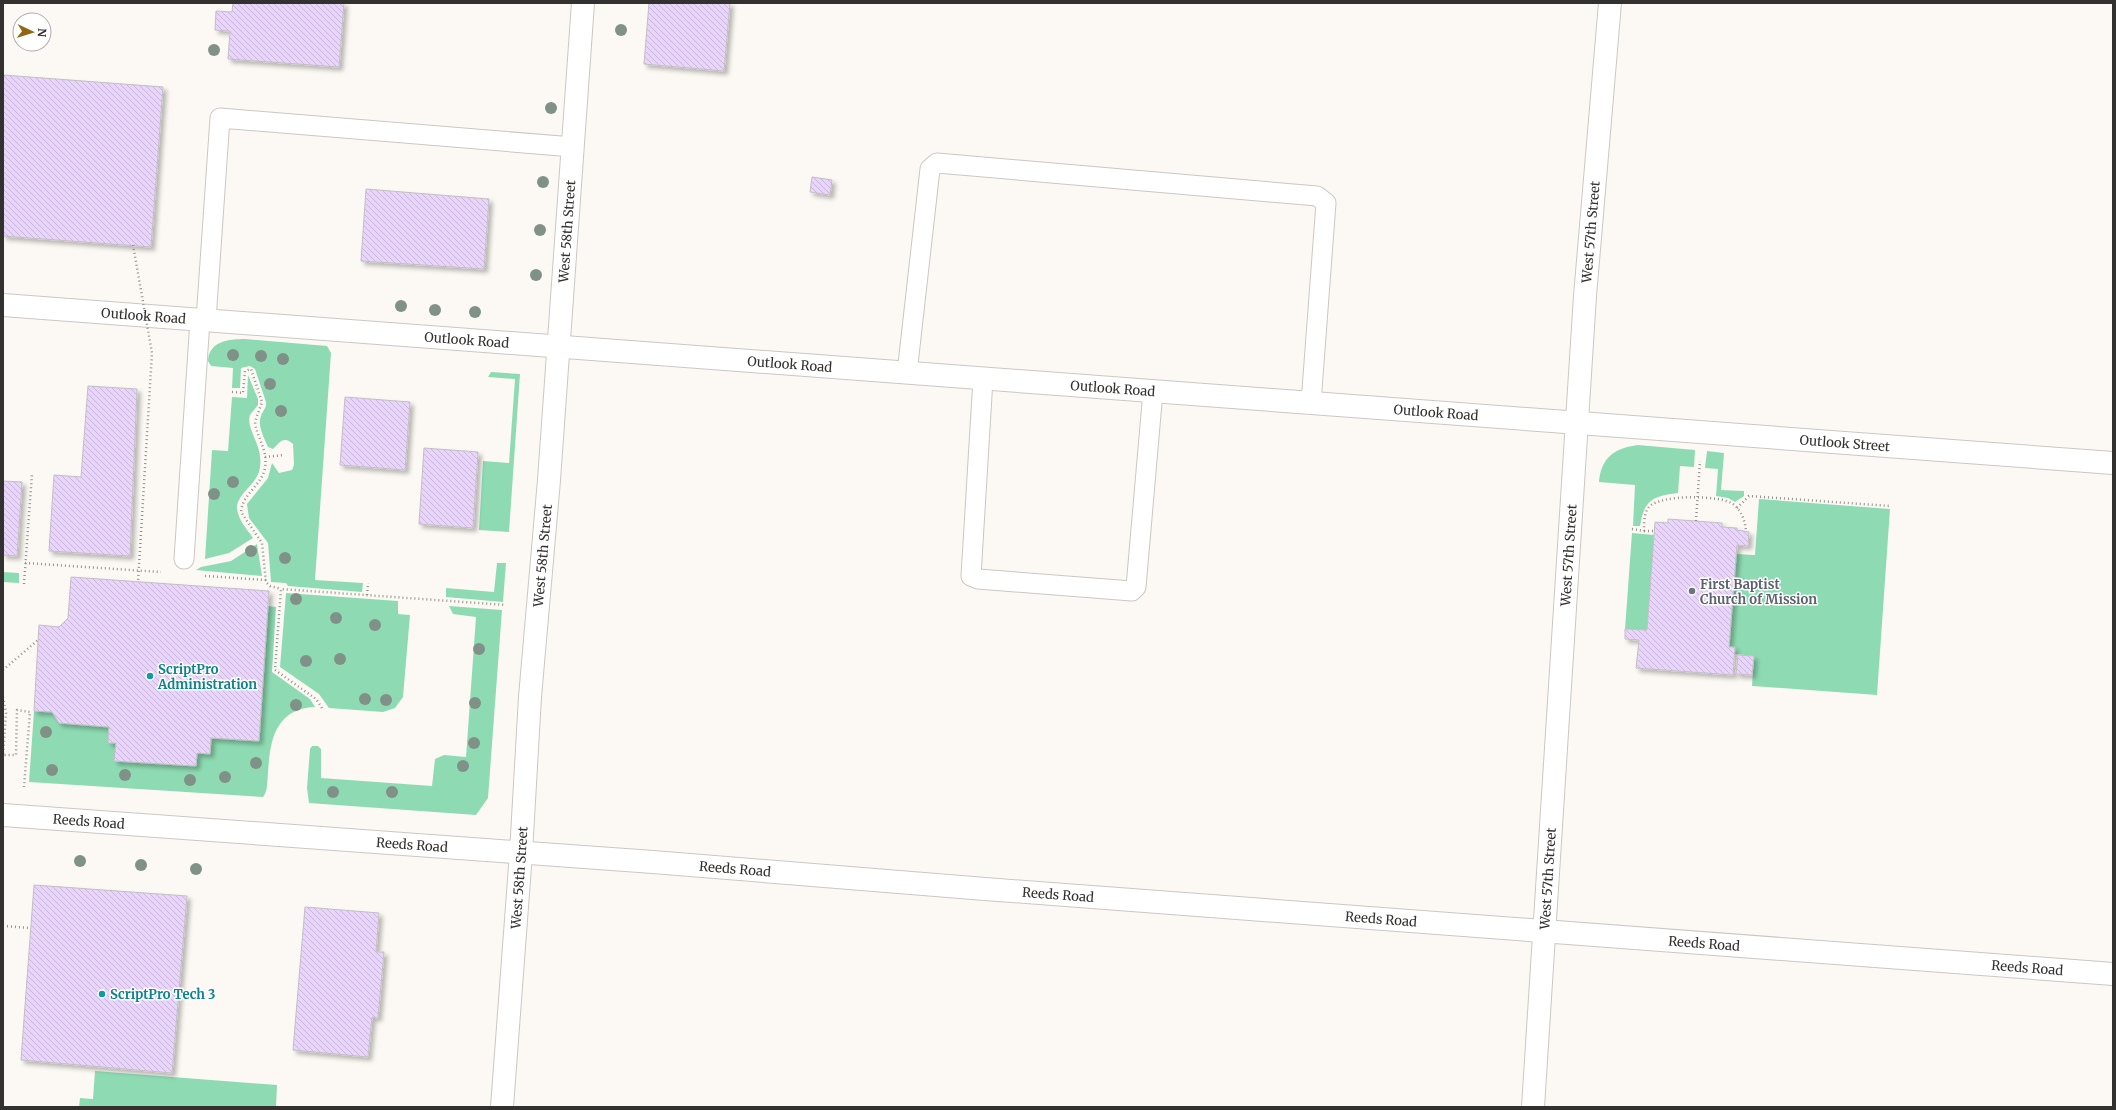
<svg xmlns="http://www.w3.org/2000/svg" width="2116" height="1110" font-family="Merriweather,serif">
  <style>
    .grass { fill: #8edbb3 }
    .building { fill: url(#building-back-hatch); stroke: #c2bfc4; filter: url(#shadow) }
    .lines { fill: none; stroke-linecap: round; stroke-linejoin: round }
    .lane-casing { stroke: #cbc8c3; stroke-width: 21 }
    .street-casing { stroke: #cbc8c3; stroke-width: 24 }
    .path { stroke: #93918e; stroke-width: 2.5; stroke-dasharray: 1 3; stroke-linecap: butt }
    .lane { stroke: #fff; stroke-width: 19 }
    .street { stroke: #fff; stroke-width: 22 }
    .path-bridge { stroke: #93918e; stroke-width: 2.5; stroke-dasharray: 1 3; stroke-linecap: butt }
    .tree { fill: #809287 }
    .worship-dot { fill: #6b7280; stroke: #fff; stroke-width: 1.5 }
    .culture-dot { fill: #0f9aa8; stroke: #fff; stroke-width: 1.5 }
    .labels { text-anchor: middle; stroke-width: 3; stroke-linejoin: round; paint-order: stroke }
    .street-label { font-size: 13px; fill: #32312f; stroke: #fff }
    .worship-label { font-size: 13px; font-weight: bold; fill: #5b616d; stroke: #fff; text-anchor: start }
    .culture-label { font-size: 13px; font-weight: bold; fill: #0d838f; stroke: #fff; text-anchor: start }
  </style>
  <defs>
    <pattern id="building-back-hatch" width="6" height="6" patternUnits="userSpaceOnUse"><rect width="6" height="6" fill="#e9d4fc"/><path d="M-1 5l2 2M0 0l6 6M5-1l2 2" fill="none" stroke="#c8b6d8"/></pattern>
    <filter id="shadow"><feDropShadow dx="3.5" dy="3.5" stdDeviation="2" flood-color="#0004"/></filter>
  </defs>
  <rect width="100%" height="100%" fill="#fcf9f4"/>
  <g class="grass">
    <path d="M245,339L327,346L331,353L315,580L363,583L362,592L288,586L286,583L271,582L268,543L249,518L247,504L268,478L272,463L279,473L292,470L294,465L293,444C284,435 279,443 273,449L268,447C264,438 257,425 261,416C263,410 267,408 266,402L255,369L250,366L241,368L240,388H232L233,368L211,366L208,361C209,341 229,339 245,339Z"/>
    <path d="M491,372L520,374L509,532L479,530L483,461L509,463L515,379L488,377Z"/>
    <path d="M248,375L258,399V405C255,409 252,412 250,415C245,430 266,447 259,472C255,485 237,494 237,508C238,520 247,529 253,538L229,553L205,559L212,450L228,451L232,397L247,398Z"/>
    <path d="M1638,445L1695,450L1694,467L1680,466L1678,493C1653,496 1644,500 1640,526H1633L1635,485L1599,482C1601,458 1614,448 1638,445Z"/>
    <path d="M1707,451L1724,453L1721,490L1744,491V496L1735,502L1728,498L1716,496L1718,469L1705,468Z"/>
    <path d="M1759,499L1890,509L1877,695L1752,686L1754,656L1734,654L1735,647H1729L1736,554L1755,555Z"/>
    <path d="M1632,533L1654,535L1647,630L1625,629Z"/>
    <path d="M257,544L262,576L196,570L201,567L231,561Z"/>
    <path d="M497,563H506L503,602L446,597V588L494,592Z"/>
    <path d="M3,572L19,573V583L3,582Z"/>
    <path d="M286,593L398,601V614L410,615L403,697L395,708L383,712L329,708L319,694L280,667Z"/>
    <path d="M268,606L276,607L272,672L310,699L315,707C275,709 270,740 268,773C267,781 268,791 263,797L29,782L34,711L52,712L59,723L109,727L108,742L116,743L115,761L196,766L197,753L210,754L211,738L259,741Z"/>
    <path d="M449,606L502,610L488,798L476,815L309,803L307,788L310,749L312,746H318L321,749V778L432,786L435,759L444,755L466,757L476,617L453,614Z"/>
    <path d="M95,1071L277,1085L276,1107H79L80,1098L93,1099Z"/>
  </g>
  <g class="building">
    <path d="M233,3H344L339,67L228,59L230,31L215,30L216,11L232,12Z"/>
    <path d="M649,3H730L724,71L644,64Z"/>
    <path d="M3,75L163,87L151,247L3,236Z"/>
    <path d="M812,177L832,180L830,195L810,192Z"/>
    <path d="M366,189L489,199L484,269L361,261Z"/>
    <path d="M88,386L137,389L130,556L49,551L54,475L81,477Z"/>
    <path d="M345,397L410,402L405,470L340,465Z"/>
    <path d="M424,448L478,452L473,528L419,524Z"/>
    <path d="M3,481L22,482L17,556L3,555Z"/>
    <path d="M1668,519L1722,523V527L1737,528V530L1749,532L1748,546L1737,545L1729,647H1735L1733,675L1636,668L1639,640L1625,639V629L1647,630L1655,522L1668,523Z"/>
    <path d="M71,577L269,591L259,741L211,738L210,754L197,753L196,766L114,761L116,743H108L109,727L59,723L52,712L34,711L39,625L59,627L68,618Z"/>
    <path d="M1738,655L1754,656L1752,675L1736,674Z"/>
    <path d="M34,885L187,896L172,1073L21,1060Z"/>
    <path d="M305,907L379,913L376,952H384L378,1018L372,1017L368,1057L293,1050Z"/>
  </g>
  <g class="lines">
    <defs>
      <g id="lane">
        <path d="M206,320L220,118L573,147"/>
        <path d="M907,373L930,169L937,163L1317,196L1326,203L1311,403"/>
        <path d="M983,379L971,576L978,579L1132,591L1136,587L1153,391"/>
        <path d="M184,559L200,320"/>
      </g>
      <g id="street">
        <path id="s1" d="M3,305L2113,463"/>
        <path id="s2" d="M3,815L653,862L985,889L2113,974"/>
        <path id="s3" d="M502,1107L521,853L530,697L549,480L583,3"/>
        <path id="s4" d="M1533,1107L1585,296L1610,3"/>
      </g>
    </defs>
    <use href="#lane" class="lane-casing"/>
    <use href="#street" class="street-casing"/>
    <g class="path">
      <path d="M232,392L243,393L245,371L251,369L262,402L255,422C257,439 268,449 265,468C262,485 242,494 241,512L262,543L266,582L270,586L281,589"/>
      <path d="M265,457L284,455"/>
      <path d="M1737,508L1749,496L1890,506"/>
      <path d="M1696,521L1700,461"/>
      <path d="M1632,529L1644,531C1644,523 1644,513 1649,507C1660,494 1721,495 1733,504C1742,511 1745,521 1746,531"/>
      <path d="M1644,531H1655"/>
      <path d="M25,563L161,572"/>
      <path d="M205,576L266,580"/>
      <path d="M24,584L32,474"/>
      <path d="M367,595L368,583"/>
      <path d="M3,670L38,640"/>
      <path d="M3,697L6,713L3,755H16L17,710L30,712L24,787"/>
      <path d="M322,708L316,699L275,670L281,589L506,605"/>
      <path d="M3,926L31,928"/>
    </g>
    <use href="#lane" class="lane"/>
    <use href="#street" class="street"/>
    <path class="path-bridge" d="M133,245L152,353L138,582"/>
  </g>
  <g class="tree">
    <circle cx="621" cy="30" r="6"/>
    <circle cx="214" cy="50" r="6"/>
    <circle cx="551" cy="108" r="6"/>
    <circle cx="543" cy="182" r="6"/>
    <circle cx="540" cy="230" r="6"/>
    <circle cx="536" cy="275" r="6"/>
    <circle cx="401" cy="306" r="6"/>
    <circle cx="435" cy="310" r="6"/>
    <circle cx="475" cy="312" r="6"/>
    <circle cx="233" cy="355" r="6"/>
    <circle cx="261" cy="356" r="6"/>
    <circle cx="283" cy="359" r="6"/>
    <circle cx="270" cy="384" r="6"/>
    <circle cx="281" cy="411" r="6"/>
    <circle cx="233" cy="482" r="6"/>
    <circle cx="214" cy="494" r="6"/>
    <circle cx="251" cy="551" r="6"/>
    <circle cx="285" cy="558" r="6"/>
    <circle cx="296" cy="599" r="6"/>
    <circle cx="336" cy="618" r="6"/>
    <circle cx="375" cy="625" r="6"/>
    <circle cx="479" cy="649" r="6"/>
    <circle cx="340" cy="659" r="6"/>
    <circle cx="306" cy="661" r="6"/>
    <circle cx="365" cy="699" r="6"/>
    <circle cx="386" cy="700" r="6"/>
    <circle cx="475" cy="703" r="6"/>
    <circle cx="296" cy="705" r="6"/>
    <circle cx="46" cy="732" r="6"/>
    <circle cx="474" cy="743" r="6"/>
    <circle cx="256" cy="763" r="6"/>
    <circle cx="463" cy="766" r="6"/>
    <circle cx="52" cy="770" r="6"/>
    <circle cx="125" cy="775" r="6"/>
    <circle cx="225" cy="777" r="6"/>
    <circle cx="190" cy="780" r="6"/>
    <circle cx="333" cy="792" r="6"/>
    <circle cx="392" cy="792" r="6"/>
    <circle cx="80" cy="861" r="6"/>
    <circle cx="141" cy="865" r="6"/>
    <circle cx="196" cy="869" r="6"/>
  </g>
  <circle class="worship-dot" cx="1692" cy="591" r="4"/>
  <g class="culture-dot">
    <circle cx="150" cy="676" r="4"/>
    <circle cx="102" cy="994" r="4"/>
  </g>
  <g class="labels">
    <g class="street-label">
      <text dy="5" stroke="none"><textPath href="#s3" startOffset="878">West 58th Street</textPath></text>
      <text dy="5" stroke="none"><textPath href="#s4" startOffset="877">West 57th Street</textPath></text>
      <text dy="5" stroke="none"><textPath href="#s1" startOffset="141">Outlook Road</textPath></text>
      <text dy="5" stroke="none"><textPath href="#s1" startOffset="465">Outlook Road</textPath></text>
      <text dy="5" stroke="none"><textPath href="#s1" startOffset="789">Outlook Road</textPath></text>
      <text dy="5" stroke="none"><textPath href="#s1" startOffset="1113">Outlook Road</textPath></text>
      <text dy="5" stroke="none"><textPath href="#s1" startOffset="1437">Outlook Road</textPath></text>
      <text dy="5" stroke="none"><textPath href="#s1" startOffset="1847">Outlook Street</textPath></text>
      <text dy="5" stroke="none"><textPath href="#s3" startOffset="553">West 58th Street</textPath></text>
      <text dy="5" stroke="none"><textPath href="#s4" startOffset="553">West 57th Street</textPath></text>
      <text dy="5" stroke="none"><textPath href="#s2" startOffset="86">Reeds Road</textPath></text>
      <text dy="5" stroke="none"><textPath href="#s2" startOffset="410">Reeds Road</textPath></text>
      <text dy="5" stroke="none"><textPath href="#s2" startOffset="734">Reeds Road</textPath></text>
      <text dy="5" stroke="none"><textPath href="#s3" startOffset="230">West 58th Street</textPath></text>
      <text dy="5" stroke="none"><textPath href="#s4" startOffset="229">West 57th Street</textPath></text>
      <text dy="5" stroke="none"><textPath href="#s2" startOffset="1058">Reeds Road</textPath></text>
      <text dy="5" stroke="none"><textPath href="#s2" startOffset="1382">Reeds Road</textPath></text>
      <text dy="5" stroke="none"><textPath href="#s2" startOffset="1706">Reeds Road</textPath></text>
      <text dy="5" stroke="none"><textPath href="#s2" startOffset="2030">Reeds Road</textPath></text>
    </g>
    <g class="worship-label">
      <text x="1700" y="589">First Baptist<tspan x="1700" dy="15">Church of Mission</tspan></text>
    </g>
    <g class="culture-label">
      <text x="158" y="674">ScriptPro<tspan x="158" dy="15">Administration</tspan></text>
      <text x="110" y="999">ScriptPro Tech 3</text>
    </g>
  </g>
  <rect width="2116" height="1110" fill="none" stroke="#32312f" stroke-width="8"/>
  <g transform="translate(32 32) rotate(94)"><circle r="19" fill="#ffffff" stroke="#adadac"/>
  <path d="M0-3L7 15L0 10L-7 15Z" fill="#936612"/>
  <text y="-6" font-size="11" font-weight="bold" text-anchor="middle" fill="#32312f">N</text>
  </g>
</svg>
